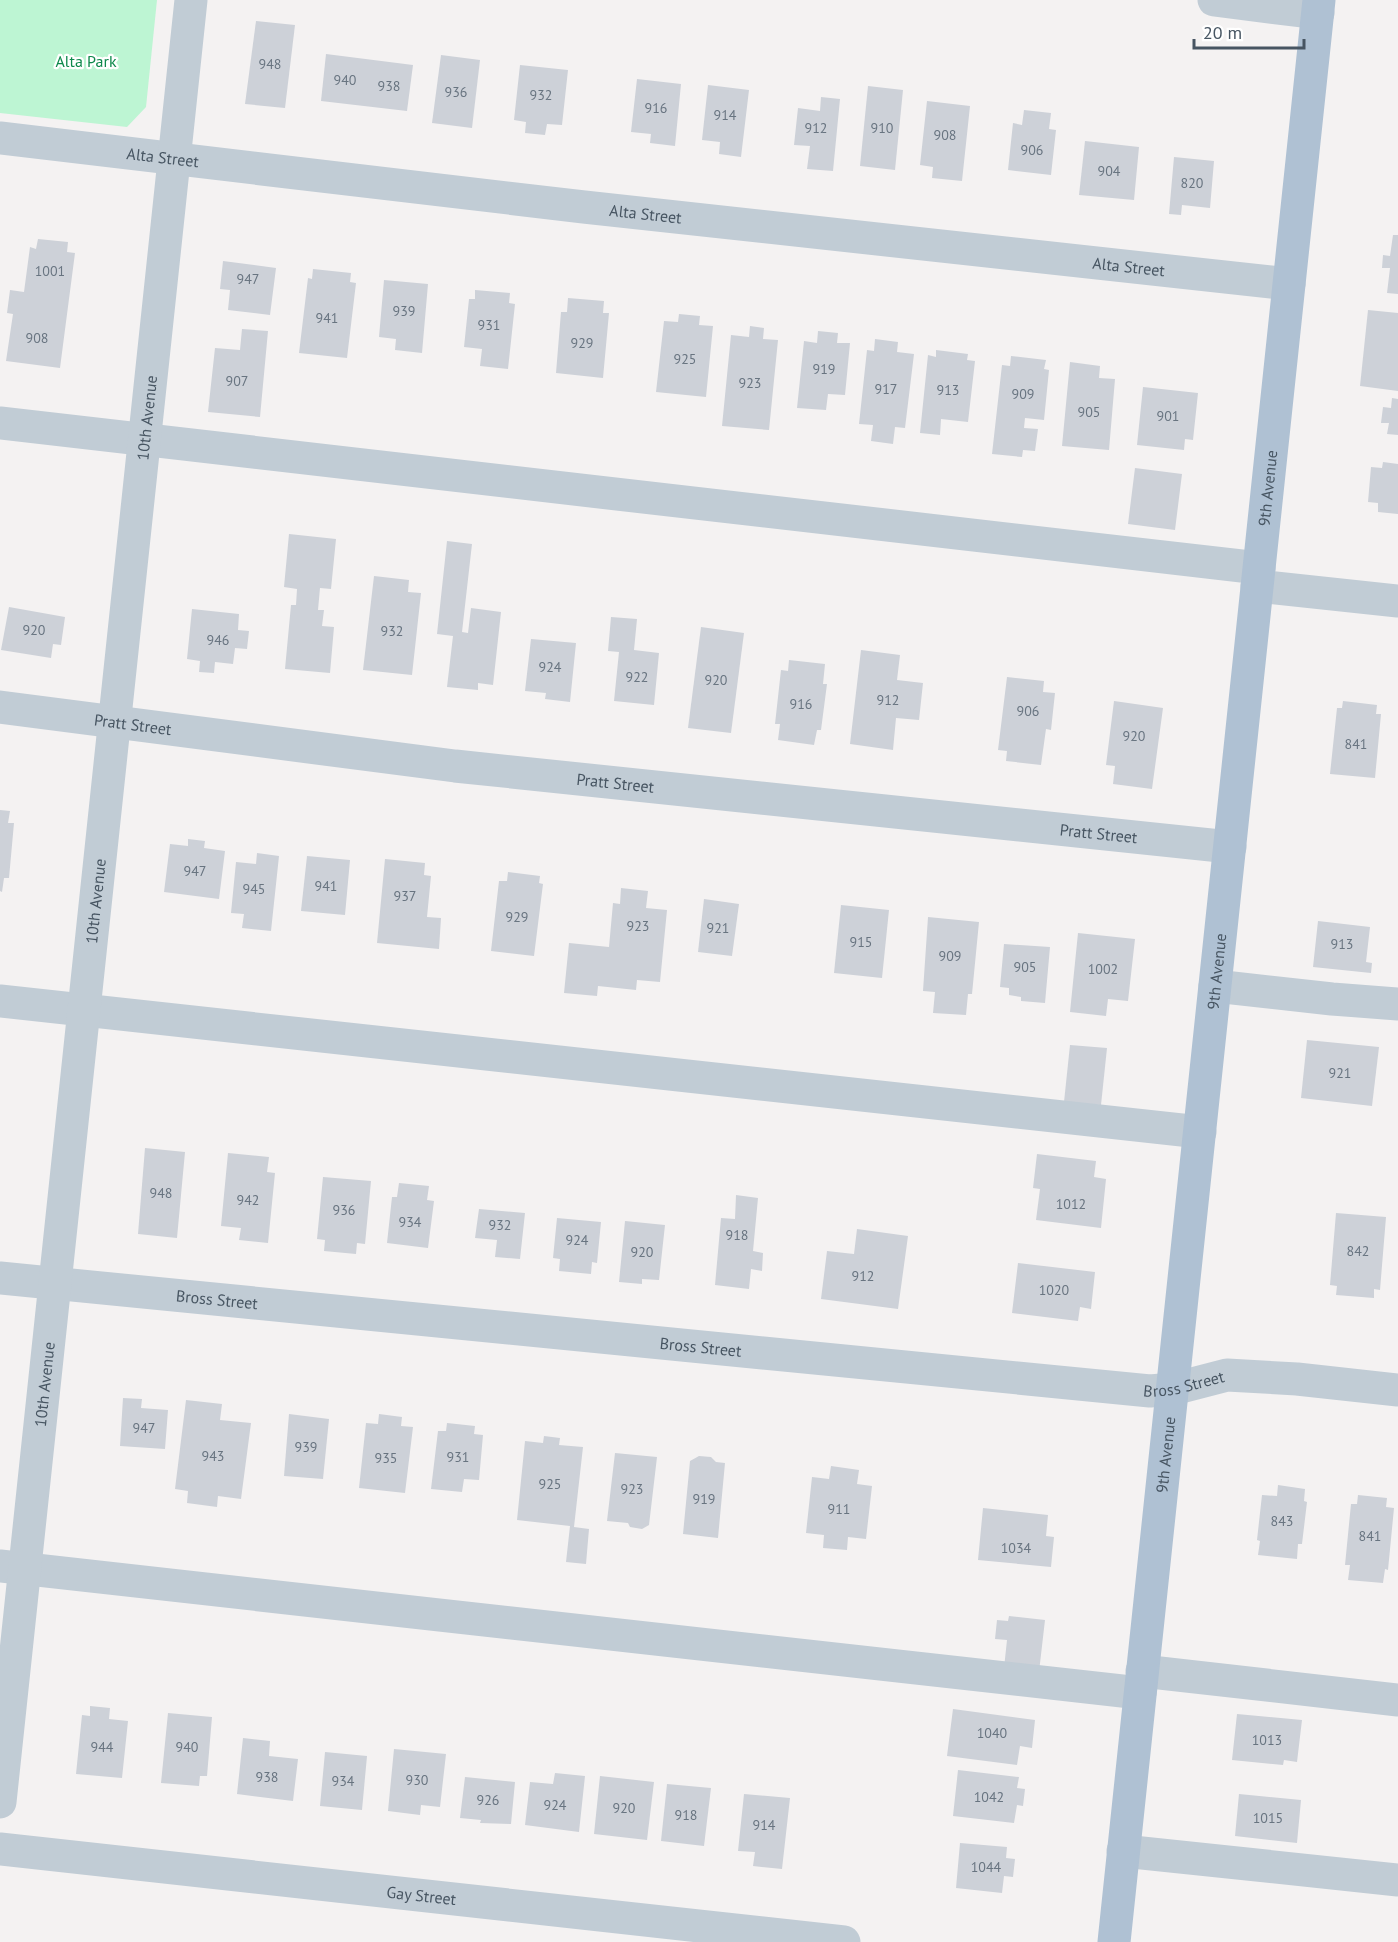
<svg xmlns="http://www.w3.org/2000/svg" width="1398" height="1942" font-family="'PT Sans',sans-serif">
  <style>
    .green { fill: #bdf5d3 }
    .building { fill: #cdd1d8 }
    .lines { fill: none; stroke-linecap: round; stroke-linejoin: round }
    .minor { stroke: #c1ccd5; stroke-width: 33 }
    .major { stroke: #afc1d3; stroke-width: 33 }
    .labels { text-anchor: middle; stroke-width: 4.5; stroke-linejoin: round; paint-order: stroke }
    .number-label { font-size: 14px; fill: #687480 }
    .park-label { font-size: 16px; fill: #0d884b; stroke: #fff }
    .street-label { font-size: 16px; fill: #475562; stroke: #fff }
  </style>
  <rect width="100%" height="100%" fill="#f4f2f2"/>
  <path class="green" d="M0,0H157L146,107L127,127L0,113Z"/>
  <g class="building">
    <path d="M256,21L295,25L285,108L245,104Z"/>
    <path d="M326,54L413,65L407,111L321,101Z"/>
    <path d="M441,55L480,60L472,128L432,123Z"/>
    <path d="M520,65L568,70L562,125L547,124L545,135L525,133L526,122L514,120Z"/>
    <path d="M637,79L681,84L675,146L650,143L651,134L631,132Z"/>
    <path d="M708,85L749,90L741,157L719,154L720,142L702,140Z"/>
    <path d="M868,86L903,90L895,170L860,166Z"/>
    <path d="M821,97L840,99L833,171L807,169L810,146L794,145L798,108L820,111Z"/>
    <path d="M927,101L970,106L962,181L932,178L933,167L920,165Z"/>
    <path d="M1024,110L1051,113L1049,129L1056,130L1051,175L1008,170L1013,123L1022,125Z"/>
    <path d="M1085,141L1139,147L1134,200L1079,195Z"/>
    <path d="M1174,157L1214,161L1210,208L1182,205L1181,215L1169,214Z"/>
    <path d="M1393,235H1398V294L1387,293L1390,268H1382L1383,255L1390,256Z"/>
    <path d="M38,239L68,242L67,252L75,253L60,368L6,361L13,314L7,313L10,290L24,292L30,247L36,249Z"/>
    <path d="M223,261L276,268L270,315L228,310L230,290L220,289Z"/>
    <path d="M313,269L351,273L350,282L356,283L347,358L299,353L308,278L312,279Z"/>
    <path d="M384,280L428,284L422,353L395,350L396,339L379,337Z"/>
    <path d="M475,290L510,293L509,303L515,304L508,369L480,366L482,349L464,347L469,299H475Z"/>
    <path d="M568,298L604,301L603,313H609L603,378L556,373L561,312H567Z"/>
    <path d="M1368,310L1398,313V391L1360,386Z"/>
    <path d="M679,314L700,316L699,325L713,326L706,397L656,392L664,321L678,322Z"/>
    <path d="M750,326L764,328L763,339L778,340L769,430L722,426L731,335L749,337Z"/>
    <path d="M242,329L268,331L260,417L208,412L215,348L240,350Z"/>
    <path d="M818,331L838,333L837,343H850L845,395L828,394L826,410L797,408L804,341L817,343Z"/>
    <path d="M875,339L898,342L897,352L914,354L905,428L895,427L893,444L871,441L873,425L859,424L867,350L874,351Z"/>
    <path d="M936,350L968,354L967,360L975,361L968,422L941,419L940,435L920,433L928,355L936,357Z"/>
    <path d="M1011,356L1046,360L1044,369L1049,370L1044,420L1025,418L1024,428L1038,429L1035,451L1023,450L1022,457L992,454L1002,365L1010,366Z"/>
    <path d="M1070,362L1100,366L1099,378L1115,379L1109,450L1062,446Z"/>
    <path d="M1143,387L1198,393L1193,440L1185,439L1184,450L1137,445Z"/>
    <path d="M1392,398L1398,399V435L1387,434L1389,423H1381L1383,407L1391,408Z"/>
    <path d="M1383,462L1398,464V514L1378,512V503L1368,502L1371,467L1382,468Z"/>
    <path d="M1135,468L1182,474L1175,530L1128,524Z"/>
    <path d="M289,534L336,539L331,589L320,588L318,610H324L322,626L334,627L330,673L285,669L291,605H296L297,589L284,587Z"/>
    <path d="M447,541L472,544L462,632L468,633L471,608L501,612L493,685L478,683V690L447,687L453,636L437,634Z"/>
    <path d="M374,576L409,580L408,592L421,593L412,675L363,670Z"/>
    <path d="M9,607L65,617L61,645L53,644L51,658L1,650Z"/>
    <path d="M192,609L239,614L238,630L249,631L247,649L235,648L233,664L215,662L214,673L199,672L200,661L187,659Z"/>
    <path d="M611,617L637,619L634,650L659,653L654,705L614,701L619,652L608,651Z"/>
    <path d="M701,627L744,633L731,733L688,728Z"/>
    <path d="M531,639L576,643L570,702L545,699L546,693L525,691Z"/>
    <path d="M861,650L900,655L897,680L923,683L919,720L896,718L893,750L850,744Z"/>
    <path d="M789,660L825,664L823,684H827L821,730H817L814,745L778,740L780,724H775L781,670L788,671Z"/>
    <path d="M1007,677L1044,681L1043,692L1055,693L1051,730L1046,729L1041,765L1006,761L1007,751L998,750Z"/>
    <path d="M1114,701L1163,708L1152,789L1113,784L1115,766L1106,765Z"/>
    <path d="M1343,701L1377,705L1376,714H1381L1375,778L1330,774L1337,708H1342Z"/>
    <path d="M0,810L10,811L8,823H14L9,878H4L2,892L0,891Z"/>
    <path d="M188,839L205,841L204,848L225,851L219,899L164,892L170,844L188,846Z"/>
    <path d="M257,853L279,856L271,931L242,928L244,914L231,913L236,862L256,864Z"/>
    <path d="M307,856L350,860L345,915L301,911Z"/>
    <path d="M385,859L425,863L424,875L431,876L427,917L441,918L439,949L377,943Z"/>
    <path d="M508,872L540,876L539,883L543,884L534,956L491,951L499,881H507Z"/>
    <path d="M621,888L648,891L646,908L667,910L660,982L637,980L636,990L598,986L597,996L564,993L569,943L609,947L613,903L620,904Z"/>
    <path d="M704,899L739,904L732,956L698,952Z"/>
    <path d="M841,905L889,910L882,978L834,973Z"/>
    <path d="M928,917L979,922L972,994H968L966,1015L933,1013L935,992L923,991Z"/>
    <path d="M1318,921L1370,927L1366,962L1372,963L1371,973L1313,967Z"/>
    <path d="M1078,933L1135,939L1128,1001L1108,999L1106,1016L1070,1012Z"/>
    <path d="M1004,944L1050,947L1045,1003L1021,1001V997L1009,995V988L1000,987Z"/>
    <path d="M1307,1040L1379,1047L1372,1106L1301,1098Z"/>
    <path d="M1070,1045L1107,1048L1101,1105L1064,1102Z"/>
    <path d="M145,1148L185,1152L177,1238L138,1234Z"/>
    <path d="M228,1153L269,1157L267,1172L275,1173L268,1243L239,1240L241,1228L221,1226Z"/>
    <path d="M1037,1154L1096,1161L1094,1177L1106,1179L1101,1228L1036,1220L1040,1189L1033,1188Z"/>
    <path d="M323,1177L371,1181L365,1244L357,1243L356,1254L324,1251L325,1240L317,1239Z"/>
    <path d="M399,1183L429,1186L427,1200L434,1201L428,1248L387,1243L392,1197H397Z"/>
    <path d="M736,1195L758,1198L753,1251L763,1253L762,1271L751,1269L749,1289L715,1285L721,1218L735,1219Z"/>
    <path d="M479,1209L525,1213L520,1259L495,1257L497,1240L475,1238Z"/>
    <path d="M1336,1213L1386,1217L1380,1290L1374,1289V1298L1336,1295L1337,1286L1330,1285Z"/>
    <path d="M557,1218L601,1222L597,1263L592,1262L591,1274L559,1271L560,1259L553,1258Z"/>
    <path d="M625,1221L665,1225L659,1280L642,1279V1284L619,1282Z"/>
    <path d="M857,1229L908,1236L898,1309L821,1299L827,1251L854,1254Z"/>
    <path d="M1018,1263L1095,1272L1091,1309L1080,1307L1078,1321L1012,1313Z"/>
    <path d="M123,1398L142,1399L141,1408L168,1410L165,1449L120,1446Z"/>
    <path d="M186,1400L222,1404L220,1420L251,1423L241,1499L218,1496L217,1507L187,1503L188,1491L175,1489Z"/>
    <path d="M289,1414L329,1419L323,1479L284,1476Z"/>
    <path d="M379,1414L402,1417L401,1426L413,1427L405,1493L359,1488L366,1423L378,1424Z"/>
    <path d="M447,1423L475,1426L474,1434L483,1435L479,1480L464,1479L462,1492L431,1489L438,1431H446Z"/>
    <path d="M544,1436L560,1438L559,1445L583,1447L574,1527L589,1529L586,1564L566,1562L570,1526L517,1520L525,1441L543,1443Z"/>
    <path d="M615,1453L657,1457L649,1525L642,1529L630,1527L628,1523L607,1521Z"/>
    <path d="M699,1456L711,1457L716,1462L725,1463L718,1538L683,1534L690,1461Z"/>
    <path d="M831,1466L859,1470L857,1484L872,1486L866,1539L848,1537L847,1550L823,1548L824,1535L806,1533L812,1477L829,1479Z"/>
    <path d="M1278,1485L1305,1489L1304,1501L1307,1502L1302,1544H1298L1297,1559L1258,1555L1260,1541L1257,1540L1262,1495L1277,1496Z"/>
    <path d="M1358,1495L1387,1498L1386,1507L1394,1508L1388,1570L1385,1569L1383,1583L1348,1580L1350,1565H1345L1351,1504H1357Z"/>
    <path d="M983,1508L1048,1515L1046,1536L1054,1537L1051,1567L978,1560Z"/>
    <path d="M1009,1616L1045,1620L1039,1672L1004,1668L1007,1640L995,1639L997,1620L1008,1621Z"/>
    <path d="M90,1706L110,1708L109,1719L128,1721L122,1778L76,1774L82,1715L90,1716Z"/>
    <path d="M953,1709L1035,1720L1032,1748L1020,1746L1017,1765L947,1756Z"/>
    <path d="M168,1713L212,1717L207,1776H200L199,1786L161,1783Z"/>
    <path d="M1237,1714L1302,1720L1297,1762L1284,1760L1283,1765L1232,1760Z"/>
    <path d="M243,1738L270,1741L269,1756L298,1759L293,1801L237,1794Z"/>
    <path d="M394,1749L446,1754L440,1807L421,1805L420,1815L388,1811Z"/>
    <path d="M325,1752L367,1756L362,1810L320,1806Z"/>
    <path d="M958,1770L1019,1777L1017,1788L1025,1789L1023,1806L1017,1805L1014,1823L953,1816Z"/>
    <path d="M555,1773L585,1776L579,1832L525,1825L530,1782L553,1784Z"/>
    <path d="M600,1776L654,1782L647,1840L594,1834Z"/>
    <path d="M465,1777L515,1782L511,1824L480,1823L481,1820L460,1818Z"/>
    <path d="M667,1784L711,1788L704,1846L661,1841Z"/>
    <path d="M744,1794L790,1798L782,1869L753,1866L755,1852L738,1851Z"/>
    <path d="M1239,1794L1301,1800L1297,1843L1235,1836Z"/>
    <path d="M960,1843L1007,1847L1006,1858L1015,1859L1013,1877L1004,1876L1002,1893L956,1888Z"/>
  </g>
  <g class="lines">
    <g class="minor">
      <path d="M1214,0L1318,13"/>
      <path id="s1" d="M0,138L584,207L1289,284"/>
      <path d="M0,423L1259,568"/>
      <path d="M1257,586L1398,601"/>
      <path id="s2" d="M0,707L455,766L1230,847"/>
      <path d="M1215,986L1332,999L1398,1004"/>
      <path d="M0,1001L1200,1132"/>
      <path id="s3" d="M0,1278L1150,1391L1173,1389L1227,1375L1297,1379L1398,1390"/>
      <path d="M0,1566L1140,1693"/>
      <path d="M1142,1671L1398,1700"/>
      <path id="s4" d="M0,1802L191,0"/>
      <path id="s5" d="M0,1849L844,1942"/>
      <path d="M1123,1851L1398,1880"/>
    </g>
    <path class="major" id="s6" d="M1114,1942L1319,0"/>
  </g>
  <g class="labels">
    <g class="number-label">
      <text x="270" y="69">948</text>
      <text x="345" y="85">940</text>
      <text x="389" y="91">938</text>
      <text x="456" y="97">936</text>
      <text x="541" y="100">932</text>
      <text x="656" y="113">916</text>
      <text x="725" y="120">914</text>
      <text x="816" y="133">912</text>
      <text x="882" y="133">910</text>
      <text x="945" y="140">908</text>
      <text x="1032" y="155">906</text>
      <text x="1109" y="176">904</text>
      <text x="1192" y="188">820</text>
      <text x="50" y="276">1001</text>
      <text x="248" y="284">947</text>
      <text x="404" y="316">939</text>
      <text x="327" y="323">941</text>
      <text x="489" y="330">931</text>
      <text x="37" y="343">908</text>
      <text x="582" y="348">929</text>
      <text x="685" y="364">925</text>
      <text x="824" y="374">919</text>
      <text x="237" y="386">907</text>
      <text x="750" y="388">923</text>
      <text x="886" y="394">917</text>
      <text x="948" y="395">913</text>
      <text x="1023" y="399">909</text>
      <text x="1089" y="417">905</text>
      <text x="1168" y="421">901</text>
      <text x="34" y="635">920</text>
      <text x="392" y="636">932</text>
      <text x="218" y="645">946</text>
      <text x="550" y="672">924</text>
      <text x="637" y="682">922</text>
      <text x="716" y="685">920</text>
      <text x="888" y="705">912</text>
      <text x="801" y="709">916</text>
      <text x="1028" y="716">906</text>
      <text x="1134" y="741">920</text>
      <text x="1356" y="749">841</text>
      <text x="195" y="876">947</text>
      <text x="326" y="891">941</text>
      <text x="254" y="894">945</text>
      <text x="405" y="901">937</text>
      <text x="517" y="922">929</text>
      <text x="638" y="931">923</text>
      <text x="718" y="933">921</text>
      <text x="861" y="947">915</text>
      <text x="1342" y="949">913</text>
      <text x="950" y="961">909</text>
      <text x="1025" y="972">905</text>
      <text x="1103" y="974">1002</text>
      <text x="1340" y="1078">921</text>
      <text x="161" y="1198">948</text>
      <text x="248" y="1205">942</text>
      <text x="1071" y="1209">1012</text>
      <text x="344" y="1215">936</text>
      <text x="410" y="1227">934</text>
      <text x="500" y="1230">932</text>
      <text x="737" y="1240">918</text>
      <text x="577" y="1245">924</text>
      <text x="1358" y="1256">842</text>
      <text x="642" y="1257">920</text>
      <text x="863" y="1281">912</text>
      <text x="1054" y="1295">1020</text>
      <text x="144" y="1433">947</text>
      <text x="306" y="1452">939</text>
      <text x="213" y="1461">943</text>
      <text x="458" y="1462">931</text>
      <text x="386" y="1463">935</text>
      <text x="550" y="1489">925</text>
      <text x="632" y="1494">923</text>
      <text x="704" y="1504">919</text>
      <text x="839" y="1514">911</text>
      <text x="1282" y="1526">843</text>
      <text x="1370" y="1541">841</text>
      <text x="1016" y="1553">1034</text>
      <text x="992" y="1738">1040</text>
      <text x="1267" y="1745">1013</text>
      <text x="102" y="1752">944</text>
      <text x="187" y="1752">940</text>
      <text x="267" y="1782">938</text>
      <text x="417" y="1785">930</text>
      <text x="343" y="1786">934</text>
      <text x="989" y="1802">1042</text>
      <text x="488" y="1805">926</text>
      <text x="555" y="1810">924</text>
      <text x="624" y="1813">920</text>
      <text x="686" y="1820">918</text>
      <text x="1268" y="1823">1015</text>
      <text x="764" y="1830">914</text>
      <text x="986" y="1872">1044</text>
    </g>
    <g class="park-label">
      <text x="86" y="67">Alta Park</text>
    </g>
    <g class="street-label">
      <text dy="6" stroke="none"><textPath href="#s1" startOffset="164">Alta Street</textPath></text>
      <text dy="6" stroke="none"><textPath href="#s1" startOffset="650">Alta Street</textPath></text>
      <text dy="6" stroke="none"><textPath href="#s1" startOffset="1136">Alta Street</textPath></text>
      <text dy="6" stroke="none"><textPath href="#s4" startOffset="1392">10th Avenue</textPath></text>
      <text dy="6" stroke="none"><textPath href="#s6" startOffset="1462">9th Avenue</textPath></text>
      <text dy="6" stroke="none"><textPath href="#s2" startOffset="134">Pratt Street</textPath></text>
      <text dy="6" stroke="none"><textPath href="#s2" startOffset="620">Pratt Street</textPath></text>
      <text dy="6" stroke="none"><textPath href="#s2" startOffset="1106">Pratt Street</textPath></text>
      <text dy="6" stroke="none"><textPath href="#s4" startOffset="906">10th Avenue</textPath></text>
      <text dy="6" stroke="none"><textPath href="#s6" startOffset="976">9th Avenue</textPath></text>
      <text dy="6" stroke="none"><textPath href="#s3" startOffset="218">Bross Street</textPath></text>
      <text dy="6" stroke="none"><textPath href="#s3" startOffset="704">Bross Street</textPath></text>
      <text dy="6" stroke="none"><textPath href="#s3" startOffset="1190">Bross Street</textPath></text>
      <text dy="6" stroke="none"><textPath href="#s4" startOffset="420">10th Avenue</textPath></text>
      <text dy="6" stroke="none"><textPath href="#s6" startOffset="490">9th Avenue</textPath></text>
      <text dy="6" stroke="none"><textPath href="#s5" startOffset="424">Gay Street</textPath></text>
    </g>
  </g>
  <path d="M1194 39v9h110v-9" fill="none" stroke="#475562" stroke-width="3"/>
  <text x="1203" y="39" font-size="18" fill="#475562" stroke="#ffffff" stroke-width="4.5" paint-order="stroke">20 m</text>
</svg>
